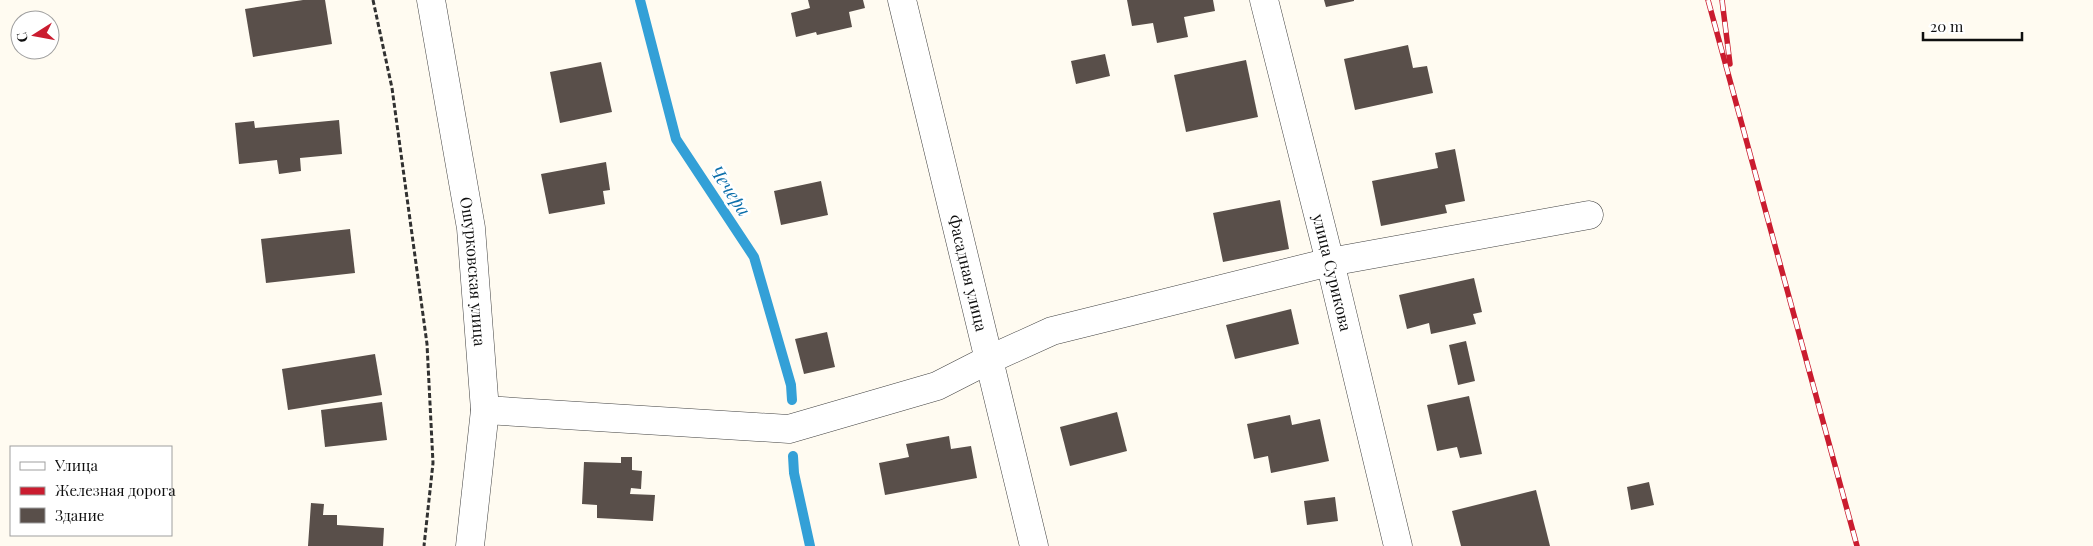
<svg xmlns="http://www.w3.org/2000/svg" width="2093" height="546" font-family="'Playfair Display',serif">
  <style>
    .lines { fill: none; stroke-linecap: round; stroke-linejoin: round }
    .stream { stroke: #33a0d7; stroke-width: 10 }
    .building { fill: #594f4a }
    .minor-casing { stroke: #424242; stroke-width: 29 }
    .path { stroke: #313131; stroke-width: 3; stroke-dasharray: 5 2.5; stroke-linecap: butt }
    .minor { stroke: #fff; stroke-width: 28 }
    .rail-casing { stroke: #ca1c2f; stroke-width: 5.5 }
    .rail { stroke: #fff; stroke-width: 4; stroke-dasharray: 11; stroke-linecap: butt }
    .labels { text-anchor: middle; stroke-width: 5; stroke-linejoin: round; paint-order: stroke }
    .street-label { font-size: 16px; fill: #0f0f0f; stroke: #fff }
    .water-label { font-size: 18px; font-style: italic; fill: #0e70ab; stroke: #fff }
  </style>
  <rect width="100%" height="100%" fill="#fffbf1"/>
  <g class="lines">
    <g class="stream">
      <path d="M640,0L676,139L754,257L791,385L792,400"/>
      <path d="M793,456L794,473L810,546"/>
    </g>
  </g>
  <g class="building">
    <path d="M303,0H325L332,44L253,57L245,9Z"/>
    <path d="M808,0H863L865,8L849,12L852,27L817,35L816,32L796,37L791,13L810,8Z"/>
    <path d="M1127,0H1213L1215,11L1184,17L1188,37L1157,43L1153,23L1132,26Z"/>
    <path d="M1324,0H1354V1L1326,7Z"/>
    <path d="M1408,45L1413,68L1427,66L1433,93L1355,110L1344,59Z"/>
    <path d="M1105,54L1110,76L1076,84L1071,61Z"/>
    <path d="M1246,60L1258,117L1186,132L1174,75Z"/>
    <path d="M601,62L612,112L560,123L550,72Z"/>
    <path d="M339,120L342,154L300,158L301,171L279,174L277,160L239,164L235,123L254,121L255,128Z"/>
    <path d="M1455,149L1465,201L1445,205L1447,213L1381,226L1372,181L1438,168L1435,153Z"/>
    <path d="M606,162L610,190L603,191L605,204L549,214L541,174Z"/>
    <path d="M821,181L828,215L781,225L774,191Z"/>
    <path d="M1280,200L1289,249L1223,262L1213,213Z"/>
    <path d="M350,229L355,273L266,283L261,239Z"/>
    <path d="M1474,278L1482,312L1473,314L1476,324L1431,334L1429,323L1407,329L1399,295Z"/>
    <path d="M1291,309L1299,344L1235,359L1226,325Z"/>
    <path d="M827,332L835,367L804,374L795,339Z"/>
    <path d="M1466,341L1475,381L1458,385L1449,345Z"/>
    <path d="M375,354L382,395L288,410L282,369Z"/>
    <path d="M1469,396L1482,454L1460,458L1457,447L1437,451L1427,405Z"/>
    <path d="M382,402L387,440L325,447L321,410Z"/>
    <path d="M1117,412L1127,451L1070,466L1060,427Z"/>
    <path d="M1290,415L1292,425L1320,419L1329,461L1271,473L1268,456L1254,459L1247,424Z"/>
    <path d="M949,436L951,449L971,446L977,478L885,495L879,463L909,457L906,444Z"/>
    <path d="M621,457H632V470L642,471L641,489L631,488L630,494L655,495L653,521L597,518V505L582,504L584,462L621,463Z"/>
    <path d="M1649,482L1654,505L1631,510L1627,487Z"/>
    <path d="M1536,490L1550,546H1461L1452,511Z"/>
    <path d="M1335,497L1338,521L1307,525L1304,501Z"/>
    <path d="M311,503L324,504L323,515H337V525L384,528L383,546H308Z"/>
  </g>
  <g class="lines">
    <defs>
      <g id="minor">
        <path id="s1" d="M431,0L471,228L485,410L470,546"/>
        <path id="s2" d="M902,0L1034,546"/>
        <path id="s3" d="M1264,0L1330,262L1398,546"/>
        <path d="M485,410L789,429L937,386L988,360L1052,331L1330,262L1589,215"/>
      </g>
    </defs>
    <use href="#minor" class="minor-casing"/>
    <path class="path" d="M373,0L392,88L427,344L433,463L424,546"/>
    <use href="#minor" class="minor"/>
    <defs>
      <g id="rail">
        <path d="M1708,0L1857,546"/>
        <path d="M1722,0L1730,64"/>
      </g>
    </defs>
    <use href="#rail" class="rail-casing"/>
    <use href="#rail" class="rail"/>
  </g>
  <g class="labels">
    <g class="street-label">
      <text dy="6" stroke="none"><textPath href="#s1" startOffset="275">Ошурковская улица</textPath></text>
      <text dy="6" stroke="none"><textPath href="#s2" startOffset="281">Фасадная улица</textPath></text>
      <text dy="6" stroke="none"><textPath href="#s3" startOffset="281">улица Сурикова</textPath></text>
    </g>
    <g class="water-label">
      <text transform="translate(730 191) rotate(56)" y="6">Чечера</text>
    </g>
  </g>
  <rect x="10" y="446" width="162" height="90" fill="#ffffff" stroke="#9f9f9f"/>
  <rect x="20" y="462" width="25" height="8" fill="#ffffff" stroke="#9f9f9f"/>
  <text x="55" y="471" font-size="15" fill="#0f0f0f">Улица</text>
  <rect x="20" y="487" width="25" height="8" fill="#ca1c2f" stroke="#9f9f9f"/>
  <text x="55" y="496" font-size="15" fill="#0f0f0f">Железная дорога</text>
  <rect x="20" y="508" width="25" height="15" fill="#594f4a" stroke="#9f9f9f"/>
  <text x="55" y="521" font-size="15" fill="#0f0f0f">Здание</text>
  <g transform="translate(35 35) rotate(259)"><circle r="24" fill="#ffffff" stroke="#9f9f9f"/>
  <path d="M0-4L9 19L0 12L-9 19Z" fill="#ca1c2f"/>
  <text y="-8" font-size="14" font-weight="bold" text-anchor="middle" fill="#0f0f0f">С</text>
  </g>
  <path d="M1923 32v8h99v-8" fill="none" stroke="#0f0f0f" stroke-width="2.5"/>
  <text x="1930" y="32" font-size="15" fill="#0f0f0f" stroke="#ffffff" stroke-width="4" paint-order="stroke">20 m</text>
</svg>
